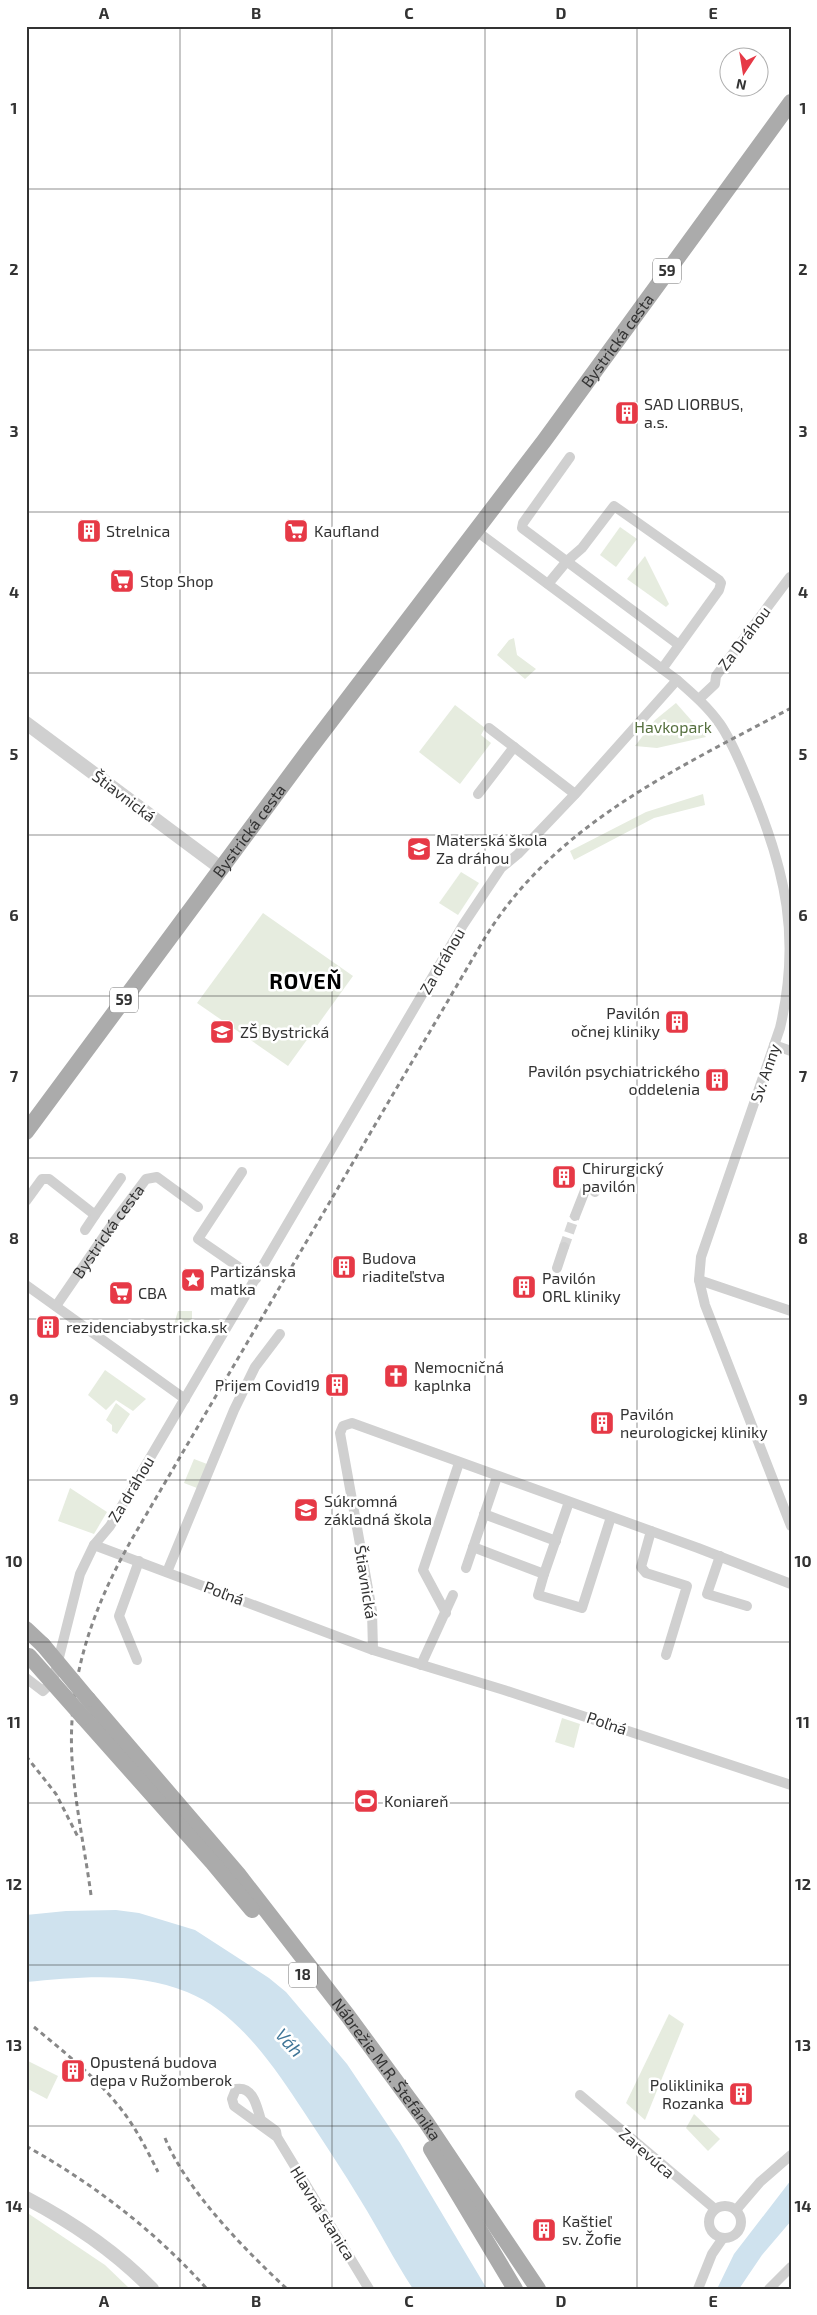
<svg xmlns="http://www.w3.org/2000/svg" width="817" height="2315" font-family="'Exo 2',sans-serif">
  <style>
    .green { fill: #e6ecdf }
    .water { fill: #cfe2ee }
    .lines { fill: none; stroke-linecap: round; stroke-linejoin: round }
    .minor-tunnel { stroke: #d6d6d6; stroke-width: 10; stroke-dasharray: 10 5; stroke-linecap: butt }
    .minor { stroke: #d0d0d0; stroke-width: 10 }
    .tertiary { stroke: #d0d0d0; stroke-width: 14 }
    .primary { stroke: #ababab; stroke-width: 16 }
    .rail { stroke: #888; stroke-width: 3; stroke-dasharray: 5 4; stroke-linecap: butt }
    .primary-bridge { stroke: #ababab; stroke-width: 16 }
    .grid { fill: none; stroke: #333; stroke-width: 1; stroke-opacity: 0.55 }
    .labels { text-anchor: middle; stroke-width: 5; stroke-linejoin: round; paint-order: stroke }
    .shield { fill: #fff; stroke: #707070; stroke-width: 1 }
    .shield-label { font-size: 15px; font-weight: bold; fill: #333 }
    .street-label { font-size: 16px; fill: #333; stroke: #fff }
    .poi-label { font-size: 16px; fill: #333; stroke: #fff; text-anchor: start }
    .park-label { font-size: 16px; fill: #56703f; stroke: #fff }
    .water-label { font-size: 18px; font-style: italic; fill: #3f7597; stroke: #fff }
    .district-label { font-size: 21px; font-weight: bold; letter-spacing: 1px; fill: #000; stroke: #fff }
    .neatline { fill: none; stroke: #333; stroke-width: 2 }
    .grid-label { font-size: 16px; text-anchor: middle; font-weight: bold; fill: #333 }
  </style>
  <rect width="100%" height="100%" fill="#fff"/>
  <g class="green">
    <path d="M620,527L637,539L616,567L600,555Z"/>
    <path d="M645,556L669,604L666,607L627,579Z"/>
    <path d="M514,638L517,655L536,669L525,679L497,655L509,640Z"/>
    <path d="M676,703L706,737L657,748L635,746L655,720Z"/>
    <path d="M455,705L485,728L481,735L491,743L460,784L419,752Z"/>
    <path d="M703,794L705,805L654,818L574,860L570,851L646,812Z"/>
    <path d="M461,872L479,883L458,915L439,903Z"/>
    <path d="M263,913L353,976L288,1066L197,1003Z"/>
    <path d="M178,1311H192V1322L174,1324Z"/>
    <path d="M105,1370L146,1399L133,1411L116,1400L106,1410L88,1395Z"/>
    <path d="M116,1403L130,1414L117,1434L112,1431V1425L106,1420Z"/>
    <path d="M194,1459L207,1464L197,1488L184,1483Z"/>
    <path d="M70,1488L107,1512L94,1534L58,1521Z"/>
    <path d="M562,1718L580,1724L574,1748L555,1742Z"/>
    <path d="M669,2014L684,2024L645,2120L626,2103Z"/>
    <path d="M26,2060L58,2076L47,2099L26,2088Z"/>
    <path d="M694,2114L720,2139L708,2151L686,2128Z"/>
    <path d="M26,2212L105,2265L130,2289H26Z"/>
  </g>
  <g class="water">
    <path d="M116,1910L139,1913L195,1930L269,1978L286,1992L347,2064L400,2143L487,2289H413C394,2260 379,2230 361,2201C343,2171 323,2141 304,2112C274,2067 239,2013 187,1992C137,1971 78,1977 26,1982V1915L66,1911Z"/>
    <path d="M791,2180V2221L762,2255L739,2289H717L734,2254Z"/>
  </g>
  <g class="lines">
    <path class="minor-tunnel" d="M564,1247L575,1216"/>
    <g class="minor">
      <path d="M570,457L523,523L522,528L679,645"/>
      <path d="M475,530L677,680C693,694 708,707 720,724C733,743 742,767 751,788C786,871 801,939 780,1028L701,1257L699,1280L705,1305L791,1526"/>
      <path d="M548,584L567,561L582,548L614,506L719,580L721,583L719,590L662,669"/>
      <path d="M699,699L715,684L716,676L790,577"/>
      <path d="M489,728L514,747"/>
      <path d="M478,794L514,747L575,794"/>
      <path d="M774,1045L791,1051"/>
      <path d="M242,1172L198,1239L256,1279"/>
      <path d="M26,1201L42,1179H49L95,1215L85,1230"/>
      <path d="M95,1215L121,1178"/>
      <path d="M575,1216L586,1188H592L595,1192"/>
      <path d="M557,1268L564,1247"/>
      <path d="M699,1280L791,1311"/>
      <path d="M26,1285L185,1399"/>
      <path id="s1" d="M56,1306L113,1223L146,1179L157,1177L198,1207"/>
      <path d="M484,1514L556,1541"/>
      <path d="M651,1531L641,1567L646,1573L687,1586L666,1655"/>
      <path d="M94,1545L373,1650L504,1690L791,1785"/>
      <path d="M473,1547L544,1574L569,1502"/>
      <path d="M720,1556L707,1594L747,1606"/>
      <path d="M466,1568L497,1477"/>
      <path d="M167,1572L234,1410L255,1367L280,1334"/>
      <path d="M544,1574L538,1595L582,1608L611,1517"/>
      <path d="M446,1613L423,1570L459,1463"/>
      <path d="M373,1650L372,1611L340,1433L343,1426L352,1423L698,1548L791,1584"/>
      <path d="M137,1660L119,1616L139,1561"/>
      <path d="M421,1665L453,1595"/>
      <path d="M26,1678L43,1691L53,1681L80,1574L94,1545L110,1526L463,925L501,868L518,854L578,791L677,680"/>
      <path d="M580,2095L715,2209"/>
      <path d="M277,2137L234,2106L232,2099L236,2089C254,2086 257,2108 261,2120L276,2131L277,2137L369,2289"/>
      <circle cx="725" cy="2222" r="16"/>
      <path d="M736,2210L760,2182L791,2155"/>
      <path d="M698,2289L712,2254L723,2238"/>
      <path d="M769,2289L791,2267"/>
    </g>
    <g class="tertiary">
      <path d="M26,723L222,869"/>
      <path d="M26,2198C72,2222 116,2252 152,2289"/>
    </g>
    <g class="primary">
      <path id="s2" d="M26,1132L308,751L544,441L791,102"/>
      <path d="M26,1629L43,1645"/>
      <path id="s3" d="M88,1699L238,1874L348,2016L426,2122L538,2289"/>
      <path d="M83,1717L212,1862L252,1910"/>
      <path d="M431,2149L515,2289"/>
    </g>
    <g class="rail">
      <path d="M26,1756L56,1794L78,1837"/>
      <path d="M91,1895C85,1850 75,1805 72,1759C67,1676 95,1602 136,1532L483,941C552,825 677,769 791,708"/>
      <path d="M34,2027C64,2052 96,2077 121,2109C136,2128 147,2150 158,2172"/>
      <path d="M165,2138C186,2190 245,2250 287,2289"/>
      <path d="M26,2146C94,2184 155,2231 207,2289"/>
    </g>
    <g class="primary-bridge">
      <path d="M43,1645L88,1699"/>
      <path d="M29,1656L83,1717"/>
    </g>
  </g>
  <path class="grid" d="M180,26V2289M332,26V2289M485,26V2289M637,26V2289M26,189H791M26,350H791M26,512H791M26,673H791M26,835H791M26,996H791M26,1158H791M26,1319H791M26,1480H791M26,1642H791M26,1803H791M26,1965H791M26,2126H791"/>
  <defs>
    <symbol id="building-square" viewBox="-11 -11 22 22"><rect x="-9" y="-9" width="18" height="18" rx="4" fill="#e63946" stroke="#fff"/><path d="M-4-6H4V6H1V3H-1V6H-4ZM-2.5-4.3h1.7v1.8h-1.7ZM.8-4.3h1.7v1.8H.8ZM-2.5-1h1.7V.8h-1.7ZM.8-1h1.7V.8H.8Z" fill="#fff"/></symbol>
    <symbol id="supermarket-square" viewBox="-11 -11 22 22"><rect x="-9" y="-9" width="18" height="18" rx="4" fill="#e63946" stroke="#fff"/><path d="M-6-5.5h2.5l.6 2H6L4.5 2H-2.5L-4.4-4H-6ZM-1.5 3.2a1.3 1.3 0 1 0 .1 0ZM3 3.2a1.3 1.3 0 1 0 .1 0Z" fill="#fff"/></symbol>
    <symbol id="school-square" viewBox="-11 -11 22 22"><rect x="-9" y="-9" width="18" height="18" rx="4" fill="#e63946" stroke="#fff"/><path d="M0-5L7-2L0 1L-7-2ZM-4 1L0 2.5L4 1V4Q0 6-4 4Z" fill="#fff"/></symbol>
    <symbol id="sight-square" viewBox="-11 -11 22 22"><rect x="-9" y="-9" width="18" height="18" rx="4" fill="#e63946" stroke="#fff"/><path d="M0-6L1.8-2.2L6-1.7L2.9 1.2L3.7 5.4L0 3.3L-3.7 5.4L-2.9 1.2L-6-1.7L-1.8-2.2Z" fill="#fff"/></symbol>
    <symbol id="church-square" viewBox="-11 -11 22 22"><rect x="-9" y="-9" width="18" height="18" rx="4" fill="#e63946" stroke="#fff"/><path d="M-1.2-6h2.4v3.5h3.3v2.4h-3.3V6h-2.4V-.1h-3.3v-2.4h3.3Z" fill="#fff"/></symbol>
    <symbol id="stadium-square" viewBox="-11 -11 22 22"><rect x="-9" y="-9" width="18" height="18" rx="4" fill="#e63946" stroke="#fff"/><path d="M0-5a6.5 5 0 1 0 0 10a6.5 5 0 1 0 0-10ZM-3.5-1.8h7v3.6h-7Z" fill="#fff"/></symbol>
  </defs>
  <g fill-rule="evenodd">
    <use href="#building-square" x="613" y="399" width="28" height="28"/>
    <use href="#building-square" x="75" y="517" width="28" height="28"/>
    <use href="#supermarket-square" x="282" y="517" width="28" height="28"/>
    <use href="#supermarket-square" x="108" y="567" width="28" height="28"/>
    <use href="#school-square" x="405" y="835" width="28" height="28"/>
    <use href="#building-square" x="663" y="1008" width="28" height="28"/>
    <use href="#school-square" x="208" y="1018" width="28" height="28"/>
    <use href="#building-square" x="703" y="1066" width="28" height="28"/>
    <use href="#building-square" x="550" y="1163" width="28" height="28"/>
    <use href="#building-square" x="330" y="1253" width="28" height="28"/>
    <use href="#sight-square" x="179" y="1266" width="28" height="28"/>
    <use href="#building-square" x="510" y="1273" width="28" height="28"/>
    <use href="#supermarket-square" x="107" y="1279" width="28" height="28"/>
    <use href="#building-square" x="34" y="1313" width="28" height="28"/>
    <use href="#church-square" x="382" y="1362" width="28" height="28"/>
    <use href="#building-square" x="323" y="1371" width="28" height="28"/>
    <use href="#building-square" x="588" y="1409" width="28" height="28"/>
    <use href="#school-square" x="292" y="1496" width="28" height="28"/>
    <use href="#stadium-square" x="352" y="1787" width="28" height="28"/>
    <use href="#building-square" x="59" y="2057" width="28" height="28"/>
    <use href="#building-square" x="727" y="2080" width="28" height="28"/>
    <use href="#building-square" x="530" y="2216" width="28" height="28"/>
  </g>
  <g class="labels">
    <g class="shield">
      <rect x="653" y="258.5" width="28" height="25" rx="4"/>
      <rect x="110" y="987.5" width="28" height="25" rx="4"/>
      <rect x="289" y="1962.5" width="28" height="25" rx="4"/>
    </g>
    <g class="shield-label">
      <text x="667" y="276">59</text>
      <text x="124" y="1005">59</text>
      <text x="303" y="1980">18</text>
    </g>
    <g class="street-label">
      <text dy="6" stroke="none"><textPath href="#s2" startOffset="988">Bystrická cesta</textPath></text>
      <text transform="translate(744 638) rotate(-53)" y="6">Za Dráhou</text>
      <text transform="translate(124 796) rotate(37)" y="6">Štiavnická</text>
      <text dy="6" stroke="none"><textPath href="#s2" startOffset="375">Bystrická cesta</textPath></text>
      <text transform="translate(442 961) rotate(-60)" y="6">Za dráhou</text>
      <text transform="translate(765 1073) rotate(-71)" y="6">Sv. Anny</text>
      <text dy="6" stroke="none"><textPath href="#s1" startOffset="91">Bystrická cesta</textPath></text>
      <text transform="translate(131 1489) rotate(-59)" y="6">Za dráhou</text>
      <text transform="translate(366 1582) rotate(81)" y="6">Štiavnická</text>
      <text transform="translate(224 1593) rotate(21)" y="6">Poľná</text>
      <text transform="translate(607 1723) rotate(19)" y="6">Poľná</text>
      <text dy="6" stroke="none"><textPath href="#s3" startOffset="476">Nábrežie M.R. Štefánika</textPath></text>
      <text transform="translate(647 2153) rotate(41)" y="6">Zarevúca</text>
      <text transform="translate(323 2213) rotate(58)" y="6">Hlavná stanica</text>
    </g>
    <g class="poi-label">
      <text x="644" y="410">SAD LIORBUS,<tspan x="644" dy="18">a.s.</tspan></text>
      <text x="106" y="537">Strelnica</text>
      <text x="314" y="537">Kaufland</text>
      <text x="140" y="587">Stop Shop</text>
      <text x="436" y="846">Materská škola<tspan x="436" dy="18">Za dráhou</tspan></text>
      <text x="660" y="1019" text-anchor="end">Pavilón<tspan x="660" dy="18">očnej kliniky</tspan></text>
      <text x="240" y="1038">ZŠ Bystrická</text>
      <text x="700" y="1077" text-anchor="end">Pavilón psychiatrického<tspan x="700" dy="18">oddelenia</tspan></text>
      <text x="582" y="1174">Chirurgický<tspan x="582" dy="18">pavilón</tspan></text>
      <text x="362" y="1264">Budova<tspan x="362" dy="18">riaditeľstva</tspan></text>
      <text x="210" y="1277">Partizánska<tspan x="210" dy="18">matka</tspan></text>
      <text x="542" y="1284">Pavilón<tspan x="542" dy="18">ORL kliniky</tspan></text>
      <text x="138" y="1299">CBA</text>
      <text x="66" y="1333">rezidenciabystricka.sk</text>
      <text x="414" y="1373">Nemocničná<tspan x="414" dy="18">kaplnka</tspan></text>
      <text x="320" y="1391" text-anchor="end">Prijem Covid19</text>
      <text x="620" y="1420">Pavilón<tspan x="620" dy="18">neurologickej kliniky</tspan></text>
      <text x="324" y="1507">Súkromná<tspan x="324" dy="18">základná škola</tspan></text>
      <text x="384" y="1807">Koniareň</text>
      <text x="90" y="2068">Opustená budova<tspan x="90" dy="18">depa v Ružomberok</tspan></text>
      <text x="724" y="2091" text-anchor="end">Poliklinika<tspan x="724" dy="18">Rozanka</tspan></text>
      <text x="562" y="2227">Kaštieľ<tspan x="562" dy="18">sv. Žofie</tspan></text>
    </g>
    <g class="park-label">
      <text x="673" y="733">Havkopark</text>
    </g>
    <g class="water-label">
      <text transform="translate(289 2043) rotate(48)" y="6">Váh</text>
    </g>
    <g class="district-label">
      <text x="306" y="989">ROVEŇ</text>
    </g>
  </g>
  <rect width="817" height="2315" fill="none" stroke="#ffffff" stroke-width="55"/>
  <g transform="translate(744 72) rotate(192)"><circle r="24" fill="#ffffff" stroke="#adadad"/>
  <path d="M0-4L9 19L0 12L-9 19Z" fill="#e63946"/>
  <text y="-8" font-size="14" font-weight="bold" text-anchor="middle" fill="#333333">N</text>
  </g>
  <rect x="28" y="28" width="762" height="2260" class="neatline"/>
  <g class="grid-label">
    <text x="104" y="19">A</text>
    <text x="256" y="19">B</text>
    <text x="409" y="19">C</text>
    <text x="561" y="19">D</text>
    <text x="713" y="19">E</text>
    <text x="14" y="114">1</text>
    <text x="803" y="114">1</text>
    <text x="14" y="275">2</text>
    <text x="803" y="275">2</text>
    <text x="14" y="437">3</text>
    <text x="803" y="437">3</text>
    <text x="14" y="598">4</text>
    <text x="803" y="598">4</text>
    <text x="14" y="760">5</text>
    <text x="803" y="760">5</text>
    <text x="14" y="921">6</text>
    <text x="803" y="921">6</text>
    <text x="14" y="1082">7</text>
    <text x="803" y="1082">7</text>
    <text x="14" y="1244">8</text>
    <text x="803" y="1244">8</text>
    <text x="14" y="1405">9</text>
    <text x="803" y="1405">9</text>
    <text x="14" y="1567">10</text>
    <text x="803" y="1567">10</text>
    <text x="14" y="1728">11</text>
    <text x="803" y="1728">11</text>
    <text x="14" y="1890">12</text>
    <text x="803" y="1890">12</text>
    <text x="14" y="2051">13</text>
    <text x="803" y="2051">13</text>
    <text x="14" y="2212">14</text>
    <text x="803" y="2212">14</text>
    <text x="104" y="2307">A</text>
    <text x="256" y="2307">B</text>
    <text x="409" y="2307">C</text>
    <text x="561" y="2307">D</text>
    <text x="713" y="2307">E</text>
  </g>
</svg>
